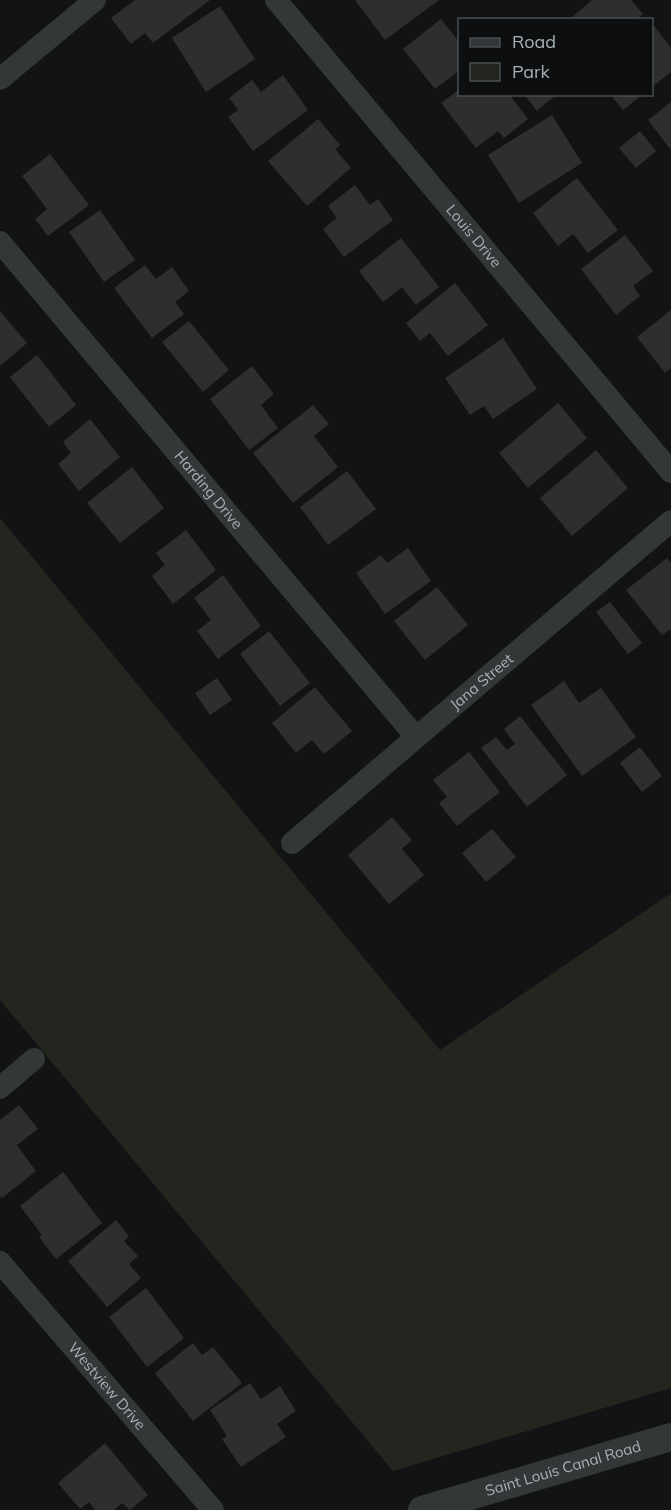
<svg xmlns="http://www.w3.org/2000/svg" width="671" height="1510" font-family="Mulish,sans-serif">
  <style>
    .green { fill: #22261f }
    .building { fill: #2d2e30 }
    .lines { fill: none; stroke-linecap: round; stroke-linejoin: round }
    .minor { stroke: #343738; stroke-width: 22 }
    .tertiary { stroke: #343738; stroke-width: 28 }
    .labels { text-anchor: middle; stroke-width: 4.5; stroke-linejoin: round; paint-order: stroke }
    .street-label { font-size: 15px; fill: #a5b1b3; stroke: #0d0e0f }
  </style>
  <rect width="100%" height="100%" fill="#121314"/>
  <path class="green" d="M0,518L440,1050L671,893V1388L393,1471L0,1000Z"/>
  <g class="building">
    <path d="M135,0H210L153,43L145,33L131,44L111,18Z"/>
    <path d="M355,0H439L385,40Z"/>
    <path d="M592,0H631L643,14L636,20H569Z"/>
    <path d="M220,6L255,59L206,92L172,38Z"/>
    <path d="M441,19L460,43V70L435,89L403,49Z"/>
    <path d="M652,23L671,48V72L652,87Z"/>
    <path d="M283,75L308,110L253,151L228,117L238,110L229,98L252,80L261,92Z"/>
    <path d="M460,89V94H509L528,119L504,138L498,131L476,148L441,103Z"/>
    <path d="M524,94H557L537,111Z"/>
    <path d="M610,94H643L623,110Z"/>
    <path d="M671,102V148L670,149L648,120Z"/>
    <path d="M552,115L582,163L519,203L488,155Z"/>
    <path d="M318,119L340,145L335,149L351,168L307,206L268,161Z"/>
    <path d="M640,131L656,151L636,168L619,148Z"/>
    <path d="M50,154L89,205L48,236L35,219L47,209L22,176Z"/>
    <path d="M577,178L618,230L588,253L573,234L558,246L533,213Z"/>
    <path d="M355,185L370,205L378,199L393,220L344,257L323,229L337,218L328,206Z"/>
    <path d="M100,210L135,260L104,282L69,232Z"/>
    <path d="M625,235L653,271L633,286L640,296L616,315L581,269Z"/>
    <path d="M401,238L439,287L416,305L402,287L383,302L359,271Z"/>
    <path d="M145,265L156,279L172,267L189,291L175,302L184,314L152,338L114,288Z"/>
    <path d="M455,283L488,325L448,356L430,333L420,341L406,323Z"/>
    <path d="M671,310V368L665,373L637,337Z"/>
    <path d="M0,311L27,343L0,366Z"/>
    <path d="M189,321L229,370L203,392L162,342Z"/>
    <path d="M503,338L537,389L493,419L484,406L470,415L445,378Z"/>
    <path d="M37,355L76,405L49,427L10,377Z"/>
    <path d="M252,366L274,394L261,405L278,428L249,450L210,399Z"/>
    <path d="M558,403L587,438L528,488L499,453Z"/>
    <path d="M313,405L329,424L314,436L338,467L293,503L253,453Z"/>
    <path d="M90,419L120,457L79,491L58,464L71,453L63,442Z"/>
    <path d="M596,450L628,488L572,536L540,498Z"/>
    <path d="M132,467L164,508L120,543L87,503Z"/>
    <path d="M347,471L376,509L328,545L300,507Z"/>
    <path d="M186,530L216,570L173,604L152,576L165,565L156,553Z"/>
    <path d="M408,548L431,581L385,614L356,573L381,555L387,563Z"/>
    <path d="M667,558L671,563V629L662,635L626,590Z"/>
    <path d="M223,575L261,626L218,659L197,631L211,620L194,598Z"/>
    <path d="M437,587L468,625L425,660L394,621Z"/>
    <path d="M610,602L642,643L628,654L596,612Z"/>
    <path d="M269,631L310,683L280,706L240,654Z"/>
    <path d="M217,678L232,700L210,715L195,693Z"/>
    <path d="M564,681L579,703L601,688L636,737L582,776L531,705Z"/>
    <path d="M315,687L352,731L324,754L312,740L296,753L272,723Z"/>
    <path d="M520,716L567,775L527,807L481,748L496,737L507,750L515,744L504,729Z"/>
    <path d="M640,747L662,776L642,792L620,763Z"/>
    <path d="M469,752L500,792L457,826L439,803L447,797L433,780Z"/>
    <path d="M392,817L412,840L402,849L424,875L389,904L348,855Z"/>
    <path d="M492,829L516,857L486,882L462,853Z"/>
    <path d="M19,1105L38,1129L17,1145L36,1171L2,1198L0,1196V1120Z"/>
    <path d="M63,1172L102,1223L56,1259L39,1237L42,1235L20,1206Z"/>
    <path d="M116,1220L129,1236L124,1241L138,1256L129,1264L141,1278L107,1307L68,1261Z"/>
    <path d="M146,1288L184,1338L147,1367L109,1317Z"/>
    <path d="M193,1343L202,1355L213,1347L242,1383L193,1421L155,1373Z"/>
    <path d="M250,1383L261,1399L280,1386L296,1411L277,1424L286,1437L241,1467L222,1439L227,1436L210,1410Z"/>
    <path d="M105,1443L148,1495L130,1510L122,1503L114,1510H95L89,1502L80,1509L58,1483Z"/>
  </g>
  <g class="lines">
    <g class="minor">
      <path id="s1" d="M276,0L671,472"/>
      <path d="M0,79L95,0"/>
      <path id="s2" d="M0,242L416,737"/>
      <path id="s3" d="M292,843L671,521"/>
      <path d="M0,1088L34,1059"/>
      <path id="s4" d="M0,1262L213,1510"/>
    </g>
    <path class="tertiary" id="s5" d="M422,1510L671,1437"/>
  </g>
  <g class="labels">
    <g class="street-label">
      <text dy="5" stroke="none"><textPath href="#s1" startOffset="308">Louis Drive</textPath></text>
      <text dy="5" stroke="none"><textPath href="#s2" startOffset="324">Harding Drive</textPath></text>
      <text dy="5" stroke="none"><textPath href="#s3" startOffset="249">Jana Street</textPath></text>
      <text dy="5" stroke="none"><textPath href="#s4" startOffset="164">Westview Drive</textPath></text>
      <text dy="5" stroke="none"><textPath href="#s5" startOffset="147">Saint Louis Canal Road</textPath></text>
    </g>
  </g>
  <rect x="458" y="18" width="195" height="78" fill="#0d0e0f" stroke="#4a4f51" stroke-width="1.5"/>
  <rect x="470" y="38" width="30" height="9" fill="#343738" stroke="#4a4f51" stroke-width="1.5"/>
  <text x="512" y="48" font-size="18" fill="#a5b1b3">Road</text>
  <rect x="470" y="63" width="30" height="18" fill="#22261f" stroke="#4a4f51" stroke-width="1.5"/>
  <text x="512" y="78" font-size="18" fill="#a5b1b3">Park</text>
</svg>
